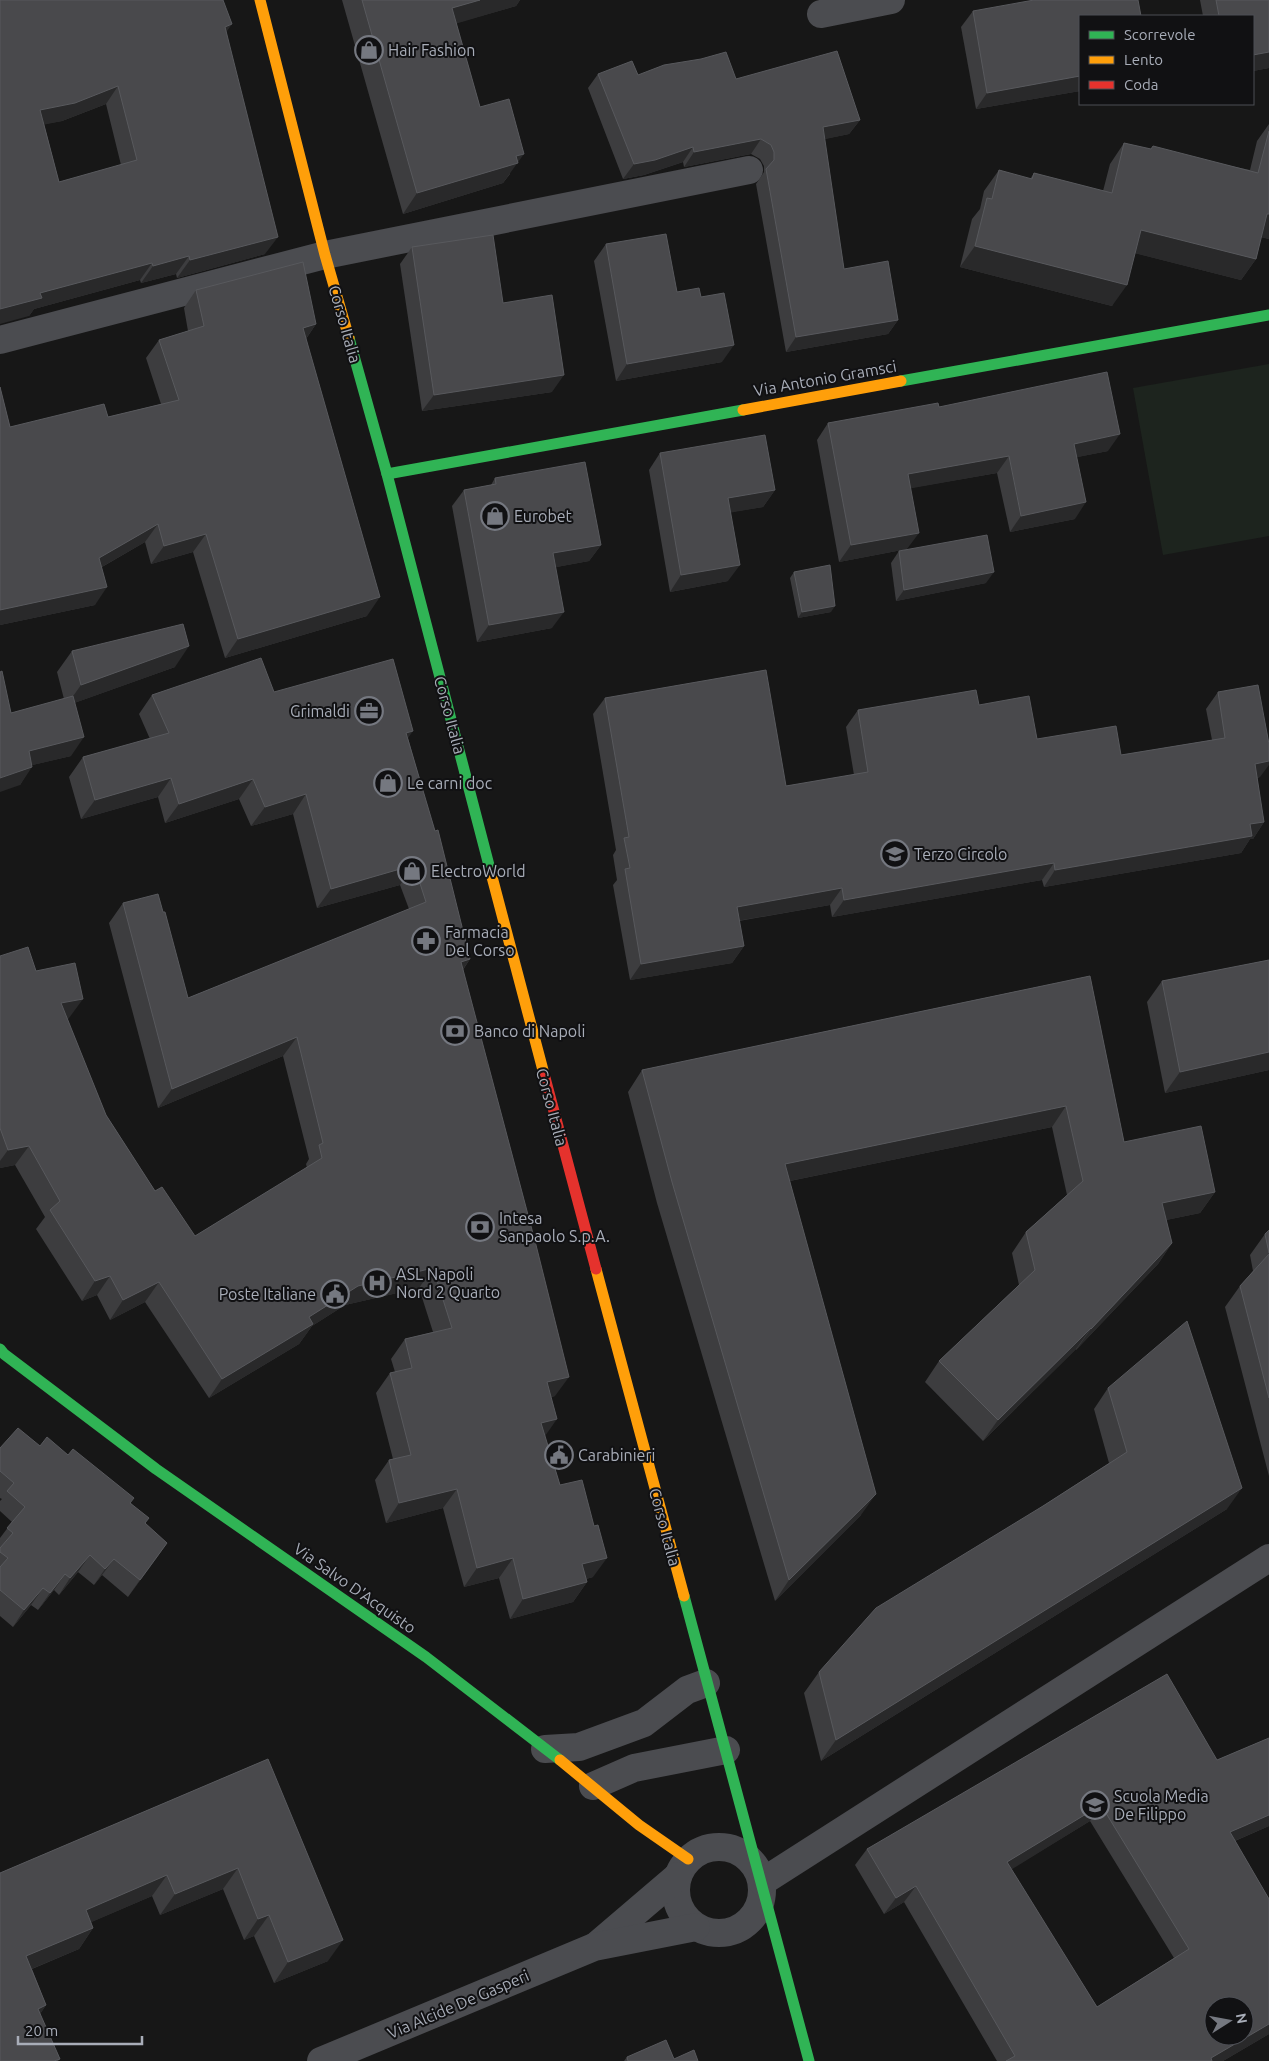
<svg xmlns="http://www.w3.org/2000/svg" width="1269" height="2061" font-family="Ubuntu,sans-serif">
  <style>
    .green { fill: #1d241e }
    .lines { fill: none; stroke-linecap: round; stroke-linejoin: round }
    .street { stroke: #4b4c50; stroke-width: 28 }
    .fast { stroke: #30b455; stroke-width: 11 }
    .slow { stroke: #ff9f0a; stroke-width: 11 }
    .jam { stroke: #e5322d; stroke-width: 11 }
    .wall { fill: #3d3d3f; fill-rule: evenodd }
    .shaded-wall { fill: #29292a }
    .building { fill: #49494c; stroke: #58595d; fill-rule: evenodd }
    .labels { text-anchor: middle; stroke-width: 4; stroke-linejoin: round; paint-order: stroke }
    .poi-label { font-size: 16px; fill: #a8adb8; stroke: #111113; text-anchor: start }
    .street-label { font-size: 16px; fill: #a8adb8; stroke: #111113 }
  </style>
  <rect width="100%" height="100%" fill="#171717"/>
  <path class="green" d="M1269,364V536L1163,555L1133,388Z"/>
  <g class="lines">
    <g class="street">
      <path d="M821,14L891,0"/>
      <path d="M0,340L325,255L749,170"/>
      <path d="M545,1749L579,1747L644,1723L687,1690L706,1683"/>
      <path d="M593,1786L634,1768L726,1750"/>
      <circle cx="719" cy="1890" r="43"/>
      <path d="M762,1882L1269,1558"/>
      <path d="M596,1946L678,1876"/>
      <path d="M321,2061L594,1947L696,1927"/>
    </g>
    <g class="fast">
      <path d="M349,338L387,474L491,873"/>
      <path d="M901,381L1269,315"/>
      <path d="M387,474L743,410"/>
      <path d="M0,1349L4,1354L156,1469L426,1657L560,1760"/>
      <path d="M684,1596L809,2061"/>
    </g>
    <g class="slow">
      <path d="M260,0L325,255L349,338"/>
      <path d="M743,410L901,381"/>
      <path d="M491,873L544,1074"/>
      <path d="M596,1269L684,1596"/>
      <path d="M560,1760L639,1825L688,1859"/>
    </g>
    <path class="jam" d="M544,1074L596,1269"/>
  </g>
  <g class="wall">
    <path d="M0,0L226,32L265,254L177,278L176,274L141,283L140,280L34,309L29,316ZM106,104L121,165L59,182L44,124L62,121Z"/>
    <path d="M342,0H520L516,6L456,23L480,107L510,174L503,183L403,214Z"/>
    <path d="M1200,0H1269V68L1253,71V16H1203Z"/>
    <path d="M973,11L1080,16V91L976,109L961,27Z"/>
    <path d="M598,74L736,79L860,120L849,134L824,139L844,269L898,320L888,334L786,352L756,184L764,172V166L760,159L751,154L684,167L683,162L644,175L623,179L588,88Z"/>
    <path d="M1269,124V239L1261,237L1256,259L1241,280L1135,253L1112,306L960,267L972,219L980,209L984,191L999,170L1030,179L1034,173L1103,191L1110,164L1124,143L1150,149L1250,170L1257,141Z"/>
    <path d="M606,244L677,292L701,297L722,362L616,381L594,261Z"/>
    <path d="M412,247L503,303L552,392L422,411L400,264Z"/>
    <path d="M196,290L316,324L306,339L367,616L225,658L193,552L151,564L145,542L102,567L95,605L0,625V387L10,427L108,417L161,404L146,358L159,340L188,331L184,308Z"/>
    <path d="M939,407L1108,451L1077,457L1075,519L1010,532L997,473L910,488L907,549L839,562L817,440L828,423Z"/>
    <path d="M660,453L775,490L763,507L731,512L728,581L670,592L649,470Z"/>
    <path d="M495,478L601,545L589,561L556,567L552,628L477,642L452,506L464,490L491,485Z"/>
    <path d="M899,551L986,583L896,601L891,563Z"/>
    <path d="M794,572L831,612L798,618L790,578Z"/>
    <path d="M72,651L175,667L74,703L71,756L32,765L20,785L11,713L64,699L57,672Z"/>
    <path d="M274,692L408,738L470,959L463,970L555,1396L551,1397L545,1436L560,1485L593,1577L586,1579L587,1582L573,1602L510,1619L499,1578L464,1587L443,1508L386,1523L375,1480L389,1460L393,1459L376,1393L390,1373L395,1372L391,1359L405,1339L433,1332L419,1288L345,1305L312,1326L299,1344L209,1398L145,1302L110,1320L97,1295L82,1301L36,1229L45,1217L15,1165L0,1168V956L36,971L69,1018L67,1019L106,1115L155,1191L195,1236L307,1168L306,1164L309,1159L283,1056L158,1108L109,923L123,903L188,998L409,909L400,885L317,908L293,814L251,826L239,799L165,823L158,797L81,819L69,777L83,757L150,739L139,714L152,695Z"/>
    <path d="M1218,692L1260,777L1257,778L1264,822L1253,839H1250L1241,853L1044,887L1042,880L832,917L830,905L739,921L744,946L732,963L630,980L613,885L617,880L613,855L616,850L593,714L605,698L786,786L854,775L846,727L858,710L979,705L1037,739L1121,755L1212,740L1206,709Z"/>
    <path d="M1269,960V1070L1165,1093L1147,1002L1162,981Z"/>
    <path d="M1090,976L1124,1142L1215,1192L1200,1213L1166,1220L1172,1243L1158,1264L1076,1350V1349L983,1441L925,1382L939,1361L1019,1285L1012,1253L1026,1232L1067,1195L1052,1127L790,1181L861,1515L775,1601L657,1203L628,1092L642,1070Z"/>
    <path d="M1269,1230V1476L1225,1307L1240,1286L1253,1271L1250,1255L1265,1234Z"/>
    <path d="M1108,1388L1227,1509L821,1761L804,1693L819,1672L1043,1506L1109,1463L1094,1409Z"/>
    <path d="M40,1446L68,1455L131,1503L145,1524L167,1543L128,1597L102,1575L94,1585L78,1572L59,1595L54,1590L38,1610L31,1605L13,1627L0,1616V1538L12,1522L0,1511V1501L2,1499L0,1498V1448Z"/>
    <path d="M1269,1738V1826L1235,1841L1269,1899V2034L1223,2061H997L904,1902L884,1914L855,1865L867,1849L1217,1760ZM1090,1821L1174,1958L1097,2007L1011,1869Z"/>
    <path d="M268,1759L328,1961L274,1983L254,1936L244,1940L223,1889L160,1915L152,1896L91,1922L93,1928L79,1949L32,1969L46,2005L40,2014L60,2059L58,2061H0V1873Z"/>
    <path d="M627,2057L674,2059L698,2061H624Z"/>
  </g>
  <g class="shaded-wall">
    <path d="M480,0H520L516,6L438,29L452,8Z"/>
    <path d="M232,24L220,41L225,27Z"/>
    <path d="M1269,52V68L1253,71V55Z"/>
    <path d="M1080,76V91L976,109L987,93Z"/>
    <path d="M118,86L106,104L62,121L28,128L40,110Z"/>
    <path d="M860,120L849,134L812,142L823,127Z"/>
    <path d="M761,139L751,154L684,167L694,152Z"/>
    <path d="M693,147L683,162L644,175L623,179L634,164Z"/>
    <path d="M524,154L503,183L403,214L417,193L516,156Z"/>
    <path d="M1267,214H1269V239L1253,235Z"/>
    <path d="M1141,230L1256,259L1241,280L1126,251Z"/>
    <path d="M278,237L265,254L177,278L190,260Z"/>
    <path d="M975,246L1127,285L1112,306L960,267Z"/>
    <path d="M189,256L176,274L141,283L153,266Z"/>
    <path d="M152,263L140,280L34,309L29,316L0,324V309L40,293Z"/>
    <path d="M898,320L888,334L786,352L796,337Z"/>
    <path d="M316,324L303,343V328Z"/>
    <path d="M734,345L722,362L616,381L627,364Z"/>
    <path d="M564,375L552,392L422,411L434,395Z"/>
    <path d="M1120,434L1108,451L1063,460L1074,444Z"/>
    <path d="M1009,456L997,473L896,491L908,474Z"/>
    <path d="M775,490L763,507L717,515L728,498Z"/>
    <path d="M1086,502L1075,519L1010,532L1021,516Z"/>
    <path d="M158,524L145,542L86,576L99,558Z"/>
    <path d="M919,533L907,549L839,562L851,545Z"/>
    <path d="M206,534L193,552L151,564L164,546Z"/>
    <path d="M601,545L589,561L541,570L553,553Z"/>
    <path d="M740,565L728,581L670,592L681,575Z"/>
    <path d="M994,572L986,583L896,601L904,590Z"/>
    <path d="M107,587L95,605L0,625V610Z"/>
    <path d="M380,597L367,616L225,658L238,639Z"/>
    <path d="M835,606L831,612L798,618L802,612Z"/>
    <path d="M564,612L552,628L477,642L489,625Z"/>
    <path d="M189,646L175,667L66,706L81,685Z"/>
    <path d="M413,731L399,751L406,733Z"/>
    <path d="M84,737L71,756L16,769L29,751Z"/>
    <path d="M1269,761V765L1260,777L1243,780L1255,764Z"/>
    <path d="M32,767L20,785L0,792V778Z"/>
    <path d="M171,778L158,797L81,819L95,800Z"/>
    <path d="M253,779L239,799L165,823L179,804Z"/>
    <path d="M306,794L293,814L251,826L265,807Z"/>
    <path d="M1264,822L1253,839H1250L1241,853L1044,887L1055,870L1250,824Z"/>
    <path d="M1054,863L1042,880L832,917L844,900Z"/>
    <path d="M414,865L400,885L317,908L331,889Z"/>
    <path d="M842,888L830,905L725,923L737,907Z"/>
    <path d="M744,946L732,963L630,980L641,964Z"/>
    <path d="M470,959L456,979L461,962Z"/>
    <path d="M83,999L69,1018L47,1023L61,1003Z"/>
    <path d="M297,1037L283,1056L158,1108L172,1089Z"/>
    <path d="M1269,1052V1070L1165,1093L1180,1072Z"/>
    <path d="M1066,1106L1052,1127L770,1185L785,1164Z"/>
    <path d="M29,1146L15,1165L0,1168V1161L8,1150Z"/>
    <path d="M1215,1192L1200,1213L1147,1224L1162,1203Z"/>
    <path d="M1172,1243L1158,1264L1076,1350L1091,1329Z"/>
    <path d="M433,1268L419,1288L345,1305L312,1326L299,1344L209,1398L222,1379L309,1317L358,1286Z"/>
    <path d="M110,1276L97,1295L82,1301L95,1281Z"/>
    <path d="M159,1282L145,1302L110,1320L123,1300Z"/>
    <path d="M1091,1328L1076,1349L983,1441L998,1420Z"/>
    <path d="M569,1377L555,1396L534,1401L547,1382Z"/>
    <path d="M557,1419L543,1439L541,1423Z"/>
    <path d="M1242,1488L1227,1509L821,1761L836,1740Z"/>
    <path d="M457,1489L443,1508L386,1523L399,1503Z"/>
    <path d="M876,1494L861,1515L775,1601L789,1580Z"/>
    <path d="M167,1543L156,1559L128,1597L140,1580Z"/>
    <path d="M90,1555L78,1572L59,1595L70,1578Z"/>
    <path d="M513,1558L499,1578L464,1587L477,1568Z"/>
    <path d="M607,1558L593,1577L568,1584L582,1564Z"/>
    <path d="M114,1559L102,1575L94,1585L105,1569Z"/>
    <path d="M65,1574L54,1590L38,1610L50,1593Z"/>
    <path d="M587,1582L573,1602L510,1619L523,1599Z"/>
    <path d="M43,1588L31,1605L13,1627L24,1610Z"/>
    <path d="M1101,1805L1090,1821L996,1879L1007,1862Z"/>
    <path d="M1269,1815V1826L1218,1848L1230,1832Z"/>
    <path d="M238,1868L223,1889L160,1915L175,1894Z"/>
    <path d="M167,1875L152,1896L71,1931L86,1910Z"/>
    <path d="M916,1886L904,1902L884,1914L896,1898Z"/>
    <path d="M269,1915L254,1936L244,1940L258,1919Z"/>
    <path d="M93,1928L79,1949L12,1977L26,1956Z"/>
    <path d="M343,1940L328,1961L274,1983L288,1962Z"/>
    <path d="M46,2005L32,2026L38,2009Z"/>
    <path d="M1269,2024V2034L1223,2061H1209L1211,2058Z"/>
  </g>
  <g class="building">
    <path d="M0,0H223L232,24L225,27L278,237L190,260L189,256L153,266L152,263L40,293L42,298L0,309ZM118,86L137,160L59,182L40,110L75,103Z"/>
    <path d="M362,0H480L452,8L480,107L509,99L524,154L516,156L518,163L417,193Z"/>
    <path d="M1034,0H1138L1141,16H1080V76L987,93L973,11Z"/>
    <path d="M1216,0H1269V52L1253,55V16H1219Z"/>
    <path d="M837,51L860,120L823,127L844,269L888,261L898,320L796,337L766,169L774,160V152L771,145L761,139L694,152L693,147L655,160L634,164L598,74L632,61L638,75L664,65L701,59L726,52L736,79Z"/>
    <path d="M1269,131V214H1267L1256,259L1141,230L1127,285L975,246L987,198L992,199L999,170L1032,179L1034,173L1112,193L1124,143L1151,149L1153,146L1258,173Z"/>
    <path d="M666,234L677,292L699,288L701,297L724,293L734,345L627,364L606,244Z"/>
    <path d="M493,235L503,303L552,295L564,375L434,395L412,247Z"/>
    <path d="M303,262L316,324L303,328L380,597L238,639L206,534L164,546L158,524L99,558L107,587L0,610V387L10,427L104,404L108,417L179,400L159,340L204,326L196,290Z"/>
    <path d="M1107,372L1120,434L1074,444L1086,502L1021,516L1009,456L908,474L919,533L851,545L828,423L938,403L939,407Z"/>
    <path d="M765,435L775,490L728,498L740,565L681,575L660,453Z"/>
    <path d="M585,462L601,545L553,553L564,612L489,625L464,490L496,484L495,478Z"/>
    <path d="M987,535L994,572L904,590L899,551Z"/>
    <path d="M830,565L835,606L802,612L794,572Z"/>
    <path d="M183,624L189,646L81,685L72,651Z"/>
    <path d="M261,658L274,692L393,659L413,731L406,733L435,831L438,830L470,959L461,962L536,1245L569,1377L547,1382L557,1419L541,1423L560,1485L582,1480L594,1526L598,1525L607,1558L582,1564L587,1582L523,1599L513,1558L477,1568L457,1489L399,1503L389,1460L411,1455L390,1373L412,1368L405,1339L452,1328L433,1268L358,1286L309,1317L313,1324L222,1379L159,1282L123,1300L110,1276L95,1281L50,1210L60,1201L29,1146L8,1150L0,1128V956L28,947L36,971L75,963L83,999L61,1003L106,1115L155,1191L162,1187L195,1236L322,1158L319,1145L323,1143L297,1037L172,1089L123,903L158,894L163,912H165L188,998L426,902L414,865L331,889L306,794L265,807L253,779L179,804L171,778L95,800L83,757L169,733L152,695Z"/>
    <path d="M766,670L786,786L868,772L858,710L976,690L979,705L1029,696L1037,739L1116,726L1121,755L1225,738L1218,692L1258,685L1269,744V761L1255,764L1264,822L1250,824L1252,836L1055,870L1054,863L844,900L842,888L737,907L744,946L641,964L625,869L630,868L624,838L629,837L605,698Z"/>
    <path d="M2,671L11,713L73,696L84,737L29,751L32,767L0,778V672Z"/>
    <path d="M1269,960V1052L1180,1072L1162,981Z"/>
    <path d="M1090,976L1124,1142L1201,1126L1215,1192L1162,1203L1172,1243L1091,1329V1328L998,1420L939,1361L1035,1270L1026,1232L1083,1181L1066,1106L785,1164L876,1494L789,1580L672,1182L642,1070Z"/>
    <path d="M1269,1230V1253L1265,1234Z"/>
    <path d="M1269,1254V1398L1240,1286Z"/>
    <path d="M1187,1321L1242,1488L836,1740L819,1672L876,1608L1043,1506L1127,1452L1108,1388Z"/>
    <path d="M18,1428L40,1446L47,1437L68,1455L73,1449L134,1498L130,1503L149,1518L145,1523L167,1543L140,1580L114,1559L105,1569L90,1555L70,1578L65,1574L50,1593L43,1588L24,1610L0,1590V1567L8,1558L0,1552V1548L13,1533L7,1528L25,1507L7,1491L14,1483L0,1471V1448Z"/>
    <path d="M1167,1674L1217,1760L1269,1738V1815L1230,1832L1269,1899V2024L1211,2058L1212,2061H1006L1015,2056L916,1886L896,1898L867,1849ZM1101,1805L1189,1949L1097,2007L1007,1862ZM1214,2006H1244V2036H1214Z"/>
    <path d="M268,1759L343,1940L288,1962L269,1915L258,1919L238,1868L175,1894L167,1875L86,1910L93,1928L26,1956L46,2005L38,2009L60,2059L54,2061H0V1873Z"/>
    <path d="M666,2040L674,2059L694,2050L698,2061H628L627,2057Z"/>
  </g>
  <defs>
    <symbol id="shop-ring" viewBox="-11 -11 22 22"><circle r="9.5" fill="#111113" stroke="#757880" stroke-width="1.5"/><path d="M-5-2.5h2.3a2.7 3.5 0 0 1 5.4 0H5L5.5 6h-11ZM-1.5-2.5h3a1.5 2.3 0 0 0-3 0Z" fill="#757880"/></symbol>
    <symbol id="office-ring" viewBox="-11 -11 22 22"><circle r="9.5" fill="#111113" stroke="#757880" stroke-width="1.5"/><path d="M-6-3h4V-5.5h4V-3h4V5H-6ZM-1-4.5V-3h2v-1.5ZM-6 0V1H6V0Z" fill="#757880"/></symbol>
    <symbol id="school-ring" viewBox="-11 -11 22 22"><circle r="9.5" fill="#111113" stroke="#757880" stroke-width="1.5"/><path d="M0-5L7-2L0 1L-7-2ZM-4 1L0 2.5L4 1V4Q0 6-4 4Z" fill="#757880"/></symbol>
    <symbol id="pharmacy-ring" viewBox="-11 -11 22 22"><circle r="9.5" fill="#111113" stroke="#757880" stroke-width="1.5"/><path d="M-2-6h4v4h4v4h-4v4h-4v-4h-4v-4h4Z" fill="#757880"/></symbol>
    <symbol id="bank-ring" viewBox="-11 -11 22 22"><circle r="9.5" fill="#111113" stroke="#757880" stroke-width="1.5"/><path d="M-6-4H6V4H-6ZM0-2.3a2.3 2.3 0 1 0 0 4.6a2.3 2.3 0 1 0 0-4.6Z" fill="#757880"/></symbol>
    <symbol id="hospital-ring" viewBox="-11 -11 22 22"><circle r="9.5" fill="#111113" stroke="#757880" stroke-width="1.5"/><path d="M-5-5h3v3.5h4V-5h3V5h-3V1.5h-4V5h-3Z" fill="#757880"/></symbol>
    <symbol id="civic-ring" viewBox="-11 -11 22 22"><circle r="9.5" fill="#111113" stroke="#757880" stroke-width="1.5"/><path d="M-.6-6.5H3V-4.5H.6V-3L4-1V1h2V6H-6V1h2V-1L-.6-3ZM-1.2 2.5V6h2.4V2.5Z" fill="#757880"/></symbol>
  </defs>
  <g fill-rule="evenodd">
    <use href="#shop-ring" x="353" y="34" width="32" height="32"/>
    <use href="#shop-ring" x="479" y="500" width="32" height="32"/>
    <use href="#office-ring" x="353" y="695" width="32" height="32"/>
    <use href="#shop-ring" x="372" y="767" width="32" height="32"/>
    <use href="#school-ring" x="879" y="838" width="32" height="32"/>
    <use href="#shop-ring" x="396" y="855" width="32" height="32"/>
    <use href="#pharmacy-ring" x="410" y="925" width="32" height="32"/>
    <use href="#bank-ring" x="439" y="1015" width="32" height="32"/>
    <use href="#bank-ring" x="464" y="1211" width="32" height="32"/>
    <use href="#hospital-ring" x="361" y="1267" width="32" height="32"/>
    <use href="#civic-ring" x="319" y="1278" width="32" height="32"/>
    <use href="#civic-ring" x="543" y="1439" width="32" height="32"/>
    <use href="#school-ring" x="1079" y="1789" width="32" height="32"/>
  </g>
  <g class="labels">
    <g class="poi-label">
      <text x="388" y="56">Hair Fashion</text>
      <text x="514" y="522">Eurobet</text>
      <text x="350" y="717" text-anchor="end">Grimaldi</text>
      <text x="407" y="789">Le carni doc</text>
      <text x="914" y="860">Terzo Circolo</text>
      <text x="431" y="877">ElectroWorld</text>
      <text x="445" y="938">Farmacia<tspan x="445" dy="18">Del Corso</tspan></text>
      <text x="474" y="1037">Banco di Napoli</text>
      <text x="499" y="1224">Intesa<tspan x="499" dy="18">Sanpaolo S.p.A.</tspan></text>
      <text x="396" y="1280">ASL Napoli<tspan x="396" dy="18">Nord 2 Quarto</tspan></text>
      <text x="316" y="1300" text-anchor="end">Poste Italiane</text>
      <text x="578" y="1461">Carabinieri</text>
      <text x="1114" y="1802">Scuola Media<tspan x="1114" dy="18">De Filippo</tspan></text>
    </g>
    <g class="street-label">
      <text transform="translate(345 324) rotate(74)" y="6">Corso Italia</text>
      <text transform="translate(825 378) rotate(-10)" y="6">Via Antonio Gramsci</text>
      <text transform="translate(450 715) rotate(75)" y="6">Corso Italia</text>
      <text transform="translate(552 1107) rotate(75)" y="6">Corso Italia</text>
      <text transform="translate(665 1527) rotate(75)" y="6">Corso Italia</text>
      <text transform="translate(355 1588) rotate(35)" y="6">Via Salvo D'Acquisto</text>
      <text transform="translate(458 2004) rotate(-23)" y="6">Via Alcide De Gasperi</text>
    </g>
  </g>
  <rect x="1079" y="15" width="175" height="90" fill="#111113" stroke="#4d4f55"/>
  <rect x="1089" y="31" width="25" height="8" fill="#30b455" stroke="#4d4f55"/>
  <text x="1124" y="40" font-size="15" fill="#a8adb8">Scorrevole</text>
  <rect x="1089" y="56" width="25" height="8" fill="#ff9f0a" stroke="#4d4f55"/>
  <text x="1124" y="65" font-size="15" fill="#a8adb8">Lento</text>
  <rect x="1089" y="81" width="25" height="8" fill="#e5322d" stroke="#4d4f55"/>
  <text x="1124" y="90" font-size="15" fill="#a8adb8">Coda</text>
  <g transform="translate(1229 2021) rotate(79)"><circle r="24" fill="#111113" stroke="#4d4f55"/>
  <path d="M0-4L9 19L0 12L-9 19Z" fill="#757880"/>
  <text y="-8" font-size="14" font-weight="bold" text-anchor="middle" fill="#a8adb8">N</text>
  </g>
  <path d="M18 2036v8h124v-8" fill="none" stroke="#a8adb8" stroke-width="2.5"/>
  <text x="25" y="2036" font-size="15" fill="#a8adb8" stroke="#111113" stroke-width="4" paint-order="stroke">20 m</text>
</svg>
